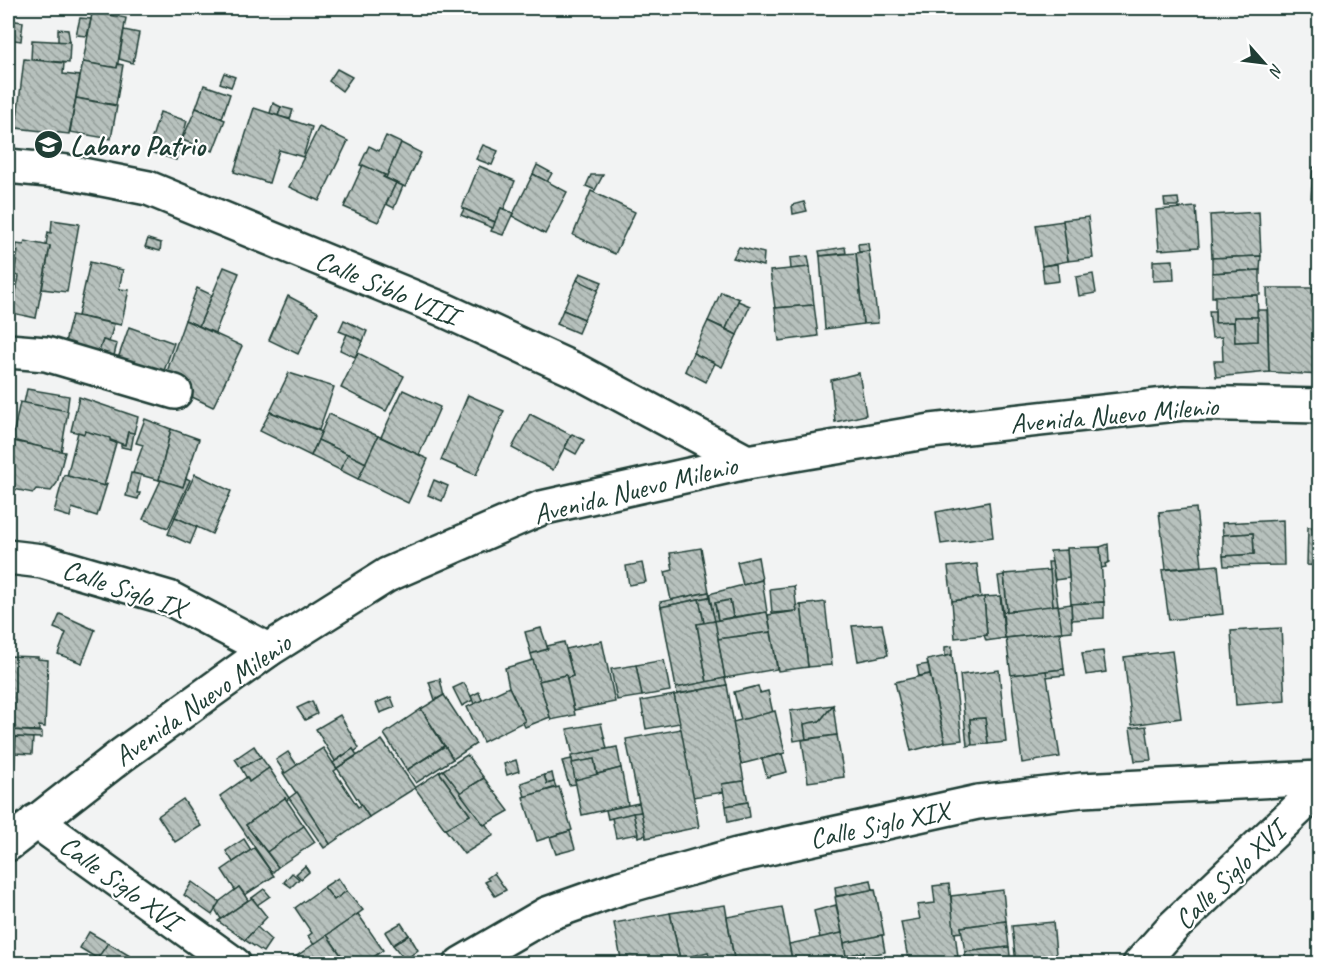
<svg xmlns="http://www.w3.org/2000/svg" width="1327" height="971" font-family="Caveat,sans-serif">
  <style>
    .building { fill: url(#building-back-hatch); stroke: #1f3d34; stroke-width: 1.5 }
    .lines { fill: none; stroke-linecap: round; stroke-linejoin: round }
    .minor-casing { stroke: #1f3d34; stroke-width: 38 }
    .minor { stroke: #fff; stroke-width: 33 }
    .labels { text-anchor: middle; stroke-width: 4.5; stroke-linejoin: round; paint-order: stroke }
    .poi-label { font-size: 28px; font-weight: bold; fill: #1f3d34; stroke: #fff; text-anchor: start }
    .street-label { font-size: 28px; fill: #1f3d34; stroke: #fff }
  </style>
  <defs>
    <pattern id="building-back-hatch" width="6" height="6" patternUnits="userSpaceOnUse" patternTransform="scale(1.5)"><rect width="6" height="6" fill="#b7c1bd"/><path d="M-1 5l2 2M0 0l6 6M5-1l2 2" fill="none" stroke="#949e9a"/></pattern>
  </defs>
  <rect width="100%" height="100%" fill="#f2f3f3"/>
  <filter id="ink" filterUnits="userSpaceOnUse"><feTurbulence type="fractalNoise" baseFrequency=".0167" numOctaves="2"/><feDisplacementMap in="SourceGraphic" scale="12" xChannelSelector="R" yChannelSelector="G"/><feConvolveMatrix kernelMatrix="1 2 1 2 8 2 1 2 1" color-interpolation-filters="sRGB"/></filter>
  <g filter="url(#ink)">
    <g class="building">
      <path d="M93,8L110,10L109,15L126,18L117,68L83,62Z"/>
      <path d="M80,18L91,19L87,36L76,35Z"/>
      <path d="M8,20L23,22L21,41L8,39Z"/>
      <path d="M58,29L68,30L70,42H58Z"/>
      <path d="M124,30L139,33L133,63L119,59Z"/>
      <path d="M32,40L70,42L69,63L31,59Z"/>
      <path d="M24,59L64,63L63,74L80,76L69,134L16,128Z"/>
      <path d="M83,62L117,68L118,64L123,65L116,105L76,98Z"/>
      <path d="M337,69L352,77L342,91L329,81Z"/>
      <path d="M224,73L235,77L231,87L220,83Z"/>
      <path d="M204,85L230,94L222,118L196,108Z"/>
      <path d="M76,98L117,106L111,139L70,132Z"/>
      <path d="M273,103L281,107L278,116L270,113Z"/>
      <path d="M281,107L293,110L290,119L278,116Z"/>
      <path d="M196,108L225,120L213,151L182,140Z"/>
      <path d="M254,108L312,127L303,157L279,150L269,183L234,172Z"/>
      <path d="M160,112L187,121L176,160L148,151Z"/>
      <path d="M319,127L348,141L319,201L289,187Z"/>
      <path d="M386,136L401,143L386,178L383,177L385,175L360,165L369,146L379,151Z"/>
      <path d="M401,143L421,153L405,187L386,178Z"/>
      <path d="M483,145L498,151L492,165L476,159Z"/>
      <path d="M363,165L385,175L383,177L396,183L378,222L344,207Z"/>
      <path d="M537,165L552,173L547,182L533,174Z"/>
      <path d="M479,166L515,181L504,209L501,208L495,222L462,208Z"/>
      <path d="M1313,167L1320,168V198H1311Z"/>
      <path d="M533,174L567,192L545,234L512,216Z"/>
      <path d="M591,175H603L595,190L586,186Z"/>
      <path d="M396,183L403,186L394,208L386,204Z"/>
      <path d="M591,191L635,212L615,254L573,235Z"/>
      <path d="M1178,198L1179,206H1165L1164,199Z"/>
      <path d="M804,202L807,211L793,214L792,205Z"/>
      <path d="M1196,207L1199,247L1159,250L1156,210Z"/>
      <path d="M501,208L513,213L503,235L491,231Z"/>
      <path d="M464,209L495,222L493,228L461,215Z"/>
      <path d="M1259,212L1261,256L1212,258L1210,215Z"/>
      <path d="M1088,217L1093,258L1068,261L1063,220Z"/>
      <path d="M52,220L79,224L67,292L42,289L50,246L46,245L48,232L51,233Z"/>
      <path d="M1063,221L1068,261L1042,266L1036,225Z"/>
      <path d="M148,239L161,243L160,251L145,247Z"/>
      <path d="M25,241L50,246L36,318L12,313L19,276L14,275L18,251H16L17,244L24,245Z"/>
      <path d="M868,243L869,251L859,252L858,244Z"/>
      <path d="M739,247L764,253L763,266L733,258Z"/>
      <path d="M845,247L846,253L820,256L819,251Z"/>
      <path d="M869,251L878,323L863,324L856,253Z"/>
      <path d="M856,253L863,324L825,329L820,256Z"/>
      <path d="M808,256L810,267L791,269L790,258Z"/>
      <path d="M1261,256L1260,270L1212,273V258Z"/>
      <path d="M1173,260L1174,280L1153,281V261Z"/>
      <path d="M90,262L123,270L119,289L129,290L121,325L78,316Z"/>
      <path d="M1057,264L1059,281L1044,283L1042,266Z"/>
      <path d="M224,267L239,273L215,333L199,326Z"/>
      <path d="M810,267L814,305L775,308L770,271Z"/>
      <path d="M1260,270V295L1212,297V273Z"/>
      <path d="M580,273L602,282L598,290L577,280Z"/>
      <path d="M1093,274L1096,293L1079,296L1076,277Z"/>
      <path d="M577,280L598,290L584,319L563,310Z"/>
      <path d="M197,288L212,295L199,326L185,320Z"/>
      <path d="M1267,288H1320V375L1269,372Z"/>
      <path d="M721,292L739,299L726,329L708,321Z"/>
      <path d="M1257,295L1258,317H1234V322L1215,323V296Z"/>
      <path d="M288,296L318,312L298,354L269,340Z"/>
      <path d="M738,301L750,306L737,335L726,329Z"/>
      <path d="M814,305L818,336L779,341L775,308Z"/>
      <path d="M563,310L584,319L578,333L557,324Z"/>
      <path d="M1257,310H1267L1269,372L1216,377L1214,361H1223L1222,337L1212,338L1209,311H1215V323L1234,322L1235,342L1258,341Z"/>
      <path d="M72,315L114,324L109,342L103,340L97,358L63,350Z"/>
      <path d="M1234,317H1258V341L1235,342Z"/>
      <path d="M185,320L242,346L213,407L163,383Z"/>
      <path d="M344,320L367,331L363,341L339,331Z"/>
      <path d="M708,321L737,335L722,367L693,353Z"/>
      <path d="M129,327L174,343L161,379L116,364Z"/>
      <path d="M347,334L363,341L355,357L340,350Z"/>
      <path d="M103,340L117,344L112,363L97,358Z"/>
      <path d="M358,353L404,376L386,411L341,388Z"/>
      <path d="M693,353L715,363L706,382L685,371Z"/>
      <path d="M289,373L334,387L319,430L270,412Z"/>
      <path d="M859,373L866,415L835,422L831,380Z"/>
      <path d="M27,389L69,396L67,411L24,403Z"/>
      <path d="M403,390L440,407L419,455L381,437Z"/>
      <path d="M468,395L504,411L476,475L441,460Z"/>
      <path d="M79,397L138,417L134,433L128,432L125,445L85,431L84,434L71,431Z"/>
      <path d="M20,402L68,411L61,452L12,440Z"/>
      <path d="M270,412L322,432L311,456L260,431Z"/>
      <path d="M329,414L378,436L366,463L318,440Z"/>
      <path d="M530,414L571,435L553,470L512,448Z"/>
      <path d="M145,419L171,429L159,480L133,473L143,445L136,443Z"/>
      <path d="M171,429L199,439L183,487L159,480Z"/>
      <path d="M85,431L110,438V441L116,443L104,486L67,476L78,432L84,434Z"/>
      <path d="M128,432L134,433L131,449L121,447V444L125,445Z"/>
      <path d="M572,434L584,440L576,454L565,448Z"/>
      <path d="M378,436L428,459L408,503L358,479Z"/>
      <path d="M8,440L65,452L57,483L51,491L36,489L33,493L13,489L14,484L8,483Z"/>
      <path d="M318,440L348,454L340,470L311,456Z"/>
      <path d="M348,454L366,463L358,479L340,470Z"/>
      <path d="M131,473L141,475L137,493H140L138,499L126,496Z"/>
      <path d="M195,474L231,491L212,534L175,517Z"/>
      <path d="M64,475L104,486L107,484L97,516L72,508L70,517L54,512Z"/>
      <path d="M186,478L190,480L168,528L143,519L161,480L183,487Z"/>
      <path d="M434,480L448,486L442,501L428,495Z"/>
      <path d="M989,502L993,537L941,544L936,512Z"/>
      <path d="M1196,508L1202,566L1166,569L1159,512Z"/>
      <path d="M175,517L197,527L190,544L168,534Z"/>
      <path d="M1283,520L1284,565L1224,566L1223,556L1254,554L1253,533L1223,535L1222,523Z"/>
      <path d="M1308,527L1320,528V566L1307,565Z"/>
      <path d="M1253,533L1254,554L1223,556V535Z"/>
      <path d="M1108,544L1109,562L1105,564L1106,567L1101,568L1100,547Z"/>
      <path d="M1100,547L1104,602L1071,604L1067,548Z"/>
      <path d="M701,548L709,592L671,600L665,572L673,570L670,553Z"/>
      <path d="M1067,550L1069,578L1055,580L1050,551Z"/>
      <path d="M758,557L762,580L743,585L737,562Z"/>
      <path d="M1048,562H1052L1058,605L1053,606Z"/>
      <path d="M642,563L646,582L629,585L626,566Z"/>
      <path d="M977,564L981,598L952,601L948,567Z"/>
      <path d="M1218,565L1223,614L1169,620L1162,570Z"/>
      <path d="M1050,570L1053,606L1007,612L1004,574Z"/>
      <path d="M1004,575L1007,612H1003L998,576Z"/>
      <path d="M762,580L767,612L733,617L730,600L715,603L718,620L714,621L709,594Z"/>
      <path d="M794,586L797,611L772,613L770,589Z"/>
      <path d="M709,592L713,615L709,597L661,607L660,602Z"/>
      <path d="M1000,596L1005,638L986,641L984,635H987L984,597Z"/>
      <path d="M709,597L715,621L704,623L699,599Z"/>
      <path d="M984,597L987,635L955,638L952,601Z"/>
      <path d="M699,599L704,623L697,624L707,682L676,688L661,607Z"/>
      <path d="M730,600L733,617L718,620L715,603Z"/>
      <path d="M825,602L832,665L808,667L801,605Z"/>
      <path d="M1104,602V618L1072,620L1071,604Z"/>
      <path d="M1071,604L1072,631L1062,632L1058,606Z"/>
      <path d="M801,605L808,667L778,671L768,615L797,611L796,606Z"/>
      <path d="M1058,605L1062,632L1005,638L1003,612Z"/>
      <path d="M767,612L771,632L718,639L714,621Z"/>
      <path d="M60,614L95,630L82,663L58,654L66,633L54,628Z"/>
      <path d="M715,621L725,678L707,682L697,624Z"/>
      <path d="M882,624L888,655L858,661L852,626Z"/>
      <path d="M541,628L548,649L531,654L525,632Z"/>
      <path d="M1281,628L1285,701L1236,705L1231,631Z"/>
      <path d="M771,632L777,669L725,678L718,639Z"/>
      <path d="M1060,632L1064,669L1011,675L1006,638Z"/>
      <path d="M602,641L615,702L574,710L567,678L573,676L566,649Z"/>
      <path d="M564,642L573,676L567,678L566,675L539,681L531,654L548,649L547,646Z"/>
      <path d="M952,646V655L945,656V647Z"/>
      <path d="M1103,651L1106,672L1086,675L1082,653Z"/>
      <path d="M1172,651L1181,718L1132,725L1124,657Z"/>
      <path d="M952,655L962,740L945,742L927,660Z"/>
      <path d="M8,656L38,657V659L48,660L45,727L39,726V731L8,730Z"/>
      <path d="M533,660L550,717L525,727L523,723L525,721L509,687L505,668Z"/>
      <path d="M664,660L670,691L642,696L636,665Z"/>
      <path d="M928,664L930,674L919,676L917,666Z"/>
      <path d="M636,665L642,696L617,700L611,669Z"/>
      <path d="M1064,669L1065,675L1046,677V671Z"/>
      <path d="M999,670L1006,742L988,744L985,718L970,719L972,745L967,746L960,675Z"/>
      <path d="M1046,671L1060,757L1022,763L1011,675Z"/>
      <path d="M930,674L945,742L911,751L895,682Z"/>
      <path d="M566,675L575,715L551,720L539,681Z"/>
      <path d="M725,678L727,685L677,694L676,688Z"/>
      <path d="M440,679L444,697V695L435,700L429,682Z"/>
      <path d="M464,683L473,700L462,706L453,688Z"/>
      <path d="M727,685L744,781L722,784L724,792L693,797L674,695Z"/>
      <path d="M758,686L760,693L768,691L773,713L741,720L734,692Z"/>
      <path d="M509,687L525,721L483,742L467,707Z"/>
      <path d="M479,692L482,700L474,704L471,696Z"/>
      <path d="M444,695L476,744L453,759L421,709Z"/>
      <path d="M674,695L680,723L646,729L641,701Z"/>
      <path d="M391,697L395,707L380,713L376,703Z"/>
      <path d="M312,701L317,714L305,720L297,708Z"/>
      <path d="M833,705L820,721L804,724L806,739L794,741L790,711Z"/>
      <path d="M833,705L837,735L806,739L804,724L820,721Z"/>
      <path d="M421,709L444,746L407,770L384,734Z"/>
      <path d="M775,711L785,753L741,764L733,722Z"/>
      <path d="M340,715L359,748L354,752L353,749L335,761L316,729Z"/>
      <path d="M985,718L988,744L972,745L970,719Z"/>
      <path d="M601,723L607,749L573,756L567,729Z"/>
      <path d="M1146,726L1151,760L1135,761L1130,728Z"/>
      <path d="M681,729L699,827L646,838L626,739Z"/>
      <path d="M8,730L42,732V738L8,737Z"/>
      <path d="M837,735L844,777L808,782L802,740Z"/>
      <path d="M8,737H16L14,770H8Z"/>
      <path d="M16,737L33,738L32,754L15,753Z"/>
      <path d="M382,740L415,788L369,817L337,768Z"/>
      <path d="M254,746L261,757L241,768L235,759Z"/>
      <path d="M445,746L453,759L416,783L407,770Z"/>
      <path d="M617,747L621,768L597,774L594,759L572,763L571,756Z"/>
      <path d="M323,748L337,769L334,771L358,807L361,805L369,817L330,844L283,773Z"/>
      <path d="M353,749L357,755L337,768L333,763Z"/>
      <path d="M288,752L297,765L285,773L276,760Z"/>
      <path d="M782,754L787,772L767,777L762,759Z"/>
      <path d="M467,755L484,778L460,793L443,770Z"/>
      <path d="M261,757L269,768L249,782L241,768Z"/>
      <path d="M572,759L576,784L569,785L562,761Z"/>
      <path d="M594,759L597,776L575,780L572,763Z"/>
      <path d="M516,760L519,771L507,775L504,764Z"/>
      <path d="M269,768L289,798L286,801L285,798L246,825L278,867L272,873L220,796L247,777L249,782Z"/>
      <path d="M621,768L628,805L582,815L575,780Z"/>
      <path d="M443,770L494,835L464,854L445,829L470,815L439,772Z"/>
      <path d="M439,772L470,815L445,829L415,788Z"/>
      <path d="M552,773L554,782L547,784L544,775Z"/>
      <path d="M544,775L547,784L554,782L556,787L525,797L521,783Z"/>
      <path d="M484,778L509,811L484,825L460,793Z"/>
      <path d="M744,781L748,802L726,806L722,784Z"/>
      <path d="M559,787L572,830L537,841L523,797Z"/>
      <path d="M297,792L330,844L324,848L289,798Z"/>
      <path d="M285,798L304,826L267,852L246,825Z"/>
      <path d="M183,799L201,826L175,842L158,816Z"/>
      <path d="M748,802L750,817L728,822L726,806Z"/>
      <path d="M639,803L641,812L608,819L606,810Z"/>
      <path d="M641,812L646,835L638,837L633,813Z"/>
      <path d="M633,813L638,834L616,838L612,818Z"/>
      <path d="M304,826L315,842L278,867L267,852Z"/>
      <path d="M570,831L575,849L556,854L550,837Z"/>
      <path d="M244,839L251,850L233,862L226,851Z"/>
      <path d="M254,848L274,876L245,895L239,887L235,890L222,870Z"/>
      <path d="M305,866L309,872L301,879L296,874Z"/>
      <path d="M292,873L299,879L291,887L284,882Z"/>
      <path d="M494,873L506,890L495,896L485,882L489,880L487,878Z"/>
      <path d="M338,878L347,891L334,900L324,887Z"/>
      <path d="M871,880L873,890L836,896L835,887Z"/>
      <path d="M192,882L220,902L212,915L184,895Z"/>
      <path d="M949,884L958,957L909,964L901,922L920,919L917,905L935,903L933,886Z"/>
      <path d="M239,887L248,900L221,919L215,909L220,901Z"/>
      <path d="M324,887L334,900L347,891L363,910L314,945L308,936L312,933L295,908Z"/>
      <path d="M264,889L270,896L257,905L252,898Z"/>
      <path d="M875,889L884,935L844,943L835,897Z"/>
      <path d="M1003,890L1006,921L961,927L963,932L954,933L951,896Z"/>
      <path d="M252,898L267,917L245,940L218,921Z"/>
      <path d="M725,905L735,964H711L708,952L680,959L670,913Z"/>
      <path d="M836,905L842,933L820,938L814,911Z"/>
      <path d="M782,907L793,964H735L727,917Z"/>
      <path d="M670,913L681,964H622L614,923Z"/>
      <path d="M358,914L383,950L364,964H347L327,935Z"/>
      <path d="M1006,921L1009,947L965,952L961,927Z"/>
      <path d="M1053,922L1057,964H1016L1012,926Z"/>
      <path d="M401,923L409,935L393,945L385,932Z"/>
      <path d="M257,927L271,940L263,952L245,940Z"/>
      <path d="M89,932L108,943L98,959L80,948Z"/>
      <path d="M842,933L848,964H793L789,944Z"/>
      <path d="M327,935L347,964H298L294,958Z"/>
      <path d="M409,935L418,950L405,960L393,945Z"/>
      <path d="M882,935L885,952L865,956L864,952L846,956L844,943Z"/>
      <path d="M108,943L130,956L125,964L95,962Z"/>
      <path d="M1009,947L1011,964H966L965,952Z"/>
      <path d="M864,952L866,964H848L846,956Z"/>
      <path d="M958,957V964H918Z"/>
    </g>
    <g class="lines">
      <defs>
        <g id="minor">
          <path d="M8,166L67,172L148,188L442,309L577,371L747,462"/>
          <path d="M8,351L46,354L175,392"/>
          <path d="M8,557L42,561L169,598L268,650"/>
          <path d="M36,821L234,964"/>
          <path d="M8,844L122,755L268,650L387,575L541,508L747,462L931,431L1184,403L1320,406"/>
          <path d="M461,964L547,914L620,888L737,855L978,802L1082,790L1320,778"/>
          <path d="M1140,964L1172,928L1320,788"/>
        </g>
      </defs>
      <use href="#minor" class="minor-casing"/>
      <use href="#minor" class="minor"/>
    </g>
  </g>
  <defs>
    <symbol id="school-disc" viewBox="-11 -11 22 22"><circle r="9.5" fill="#1f3d34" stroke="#fff"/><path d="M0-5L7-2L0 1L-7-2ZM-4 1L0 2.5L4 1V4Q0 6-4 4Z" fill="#fff"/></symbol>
  </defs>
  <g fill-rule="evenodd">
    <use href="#school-disc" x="32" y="128" width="33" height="33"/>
  </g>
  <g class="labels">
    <g class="poi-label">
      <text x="70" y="155">Labaro Patrio</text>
    </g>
    <g class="street-label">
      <text transform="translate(387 287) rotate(23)" y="10">Calle Siblo VIII</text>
      <text transform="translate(1114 414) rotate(-5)" y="10">Avenida Nuevo Milenio</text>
      <text transform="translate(635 489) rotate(-14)" y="10">Avenida Nuevo Milenio</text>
      <text transform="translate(124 588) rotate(19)" y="10">Calle Siglo IX</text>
      <text transform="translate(202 699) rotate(-35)" y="10">Avenida Nuevo Milenio</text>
      <text transform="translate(879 824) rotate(-12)" y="10">Calle Siglo XIX</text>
      <text transform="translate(1229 875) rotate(-44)" y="10">Calle Siglo XVI</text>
      <text transform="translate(120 882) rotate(36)" y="10">Calle Siglo XVI</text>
    </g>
  </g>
  <rect width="1327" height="971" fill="none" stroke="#fff" stroke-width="30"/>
  <rect x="15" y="15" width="1297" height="941" fill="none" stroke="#1f3d34" stroke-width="2" filter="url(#ink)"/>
  <g transform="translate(1264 63) rotate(118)" stroke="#ffffff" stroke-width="4.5" paint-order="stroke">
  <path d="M0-4.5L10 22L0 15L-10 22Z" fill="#1f3d34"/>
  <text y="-9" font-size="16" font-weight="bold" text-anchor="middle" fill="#1f3d34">N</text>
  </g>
</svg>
